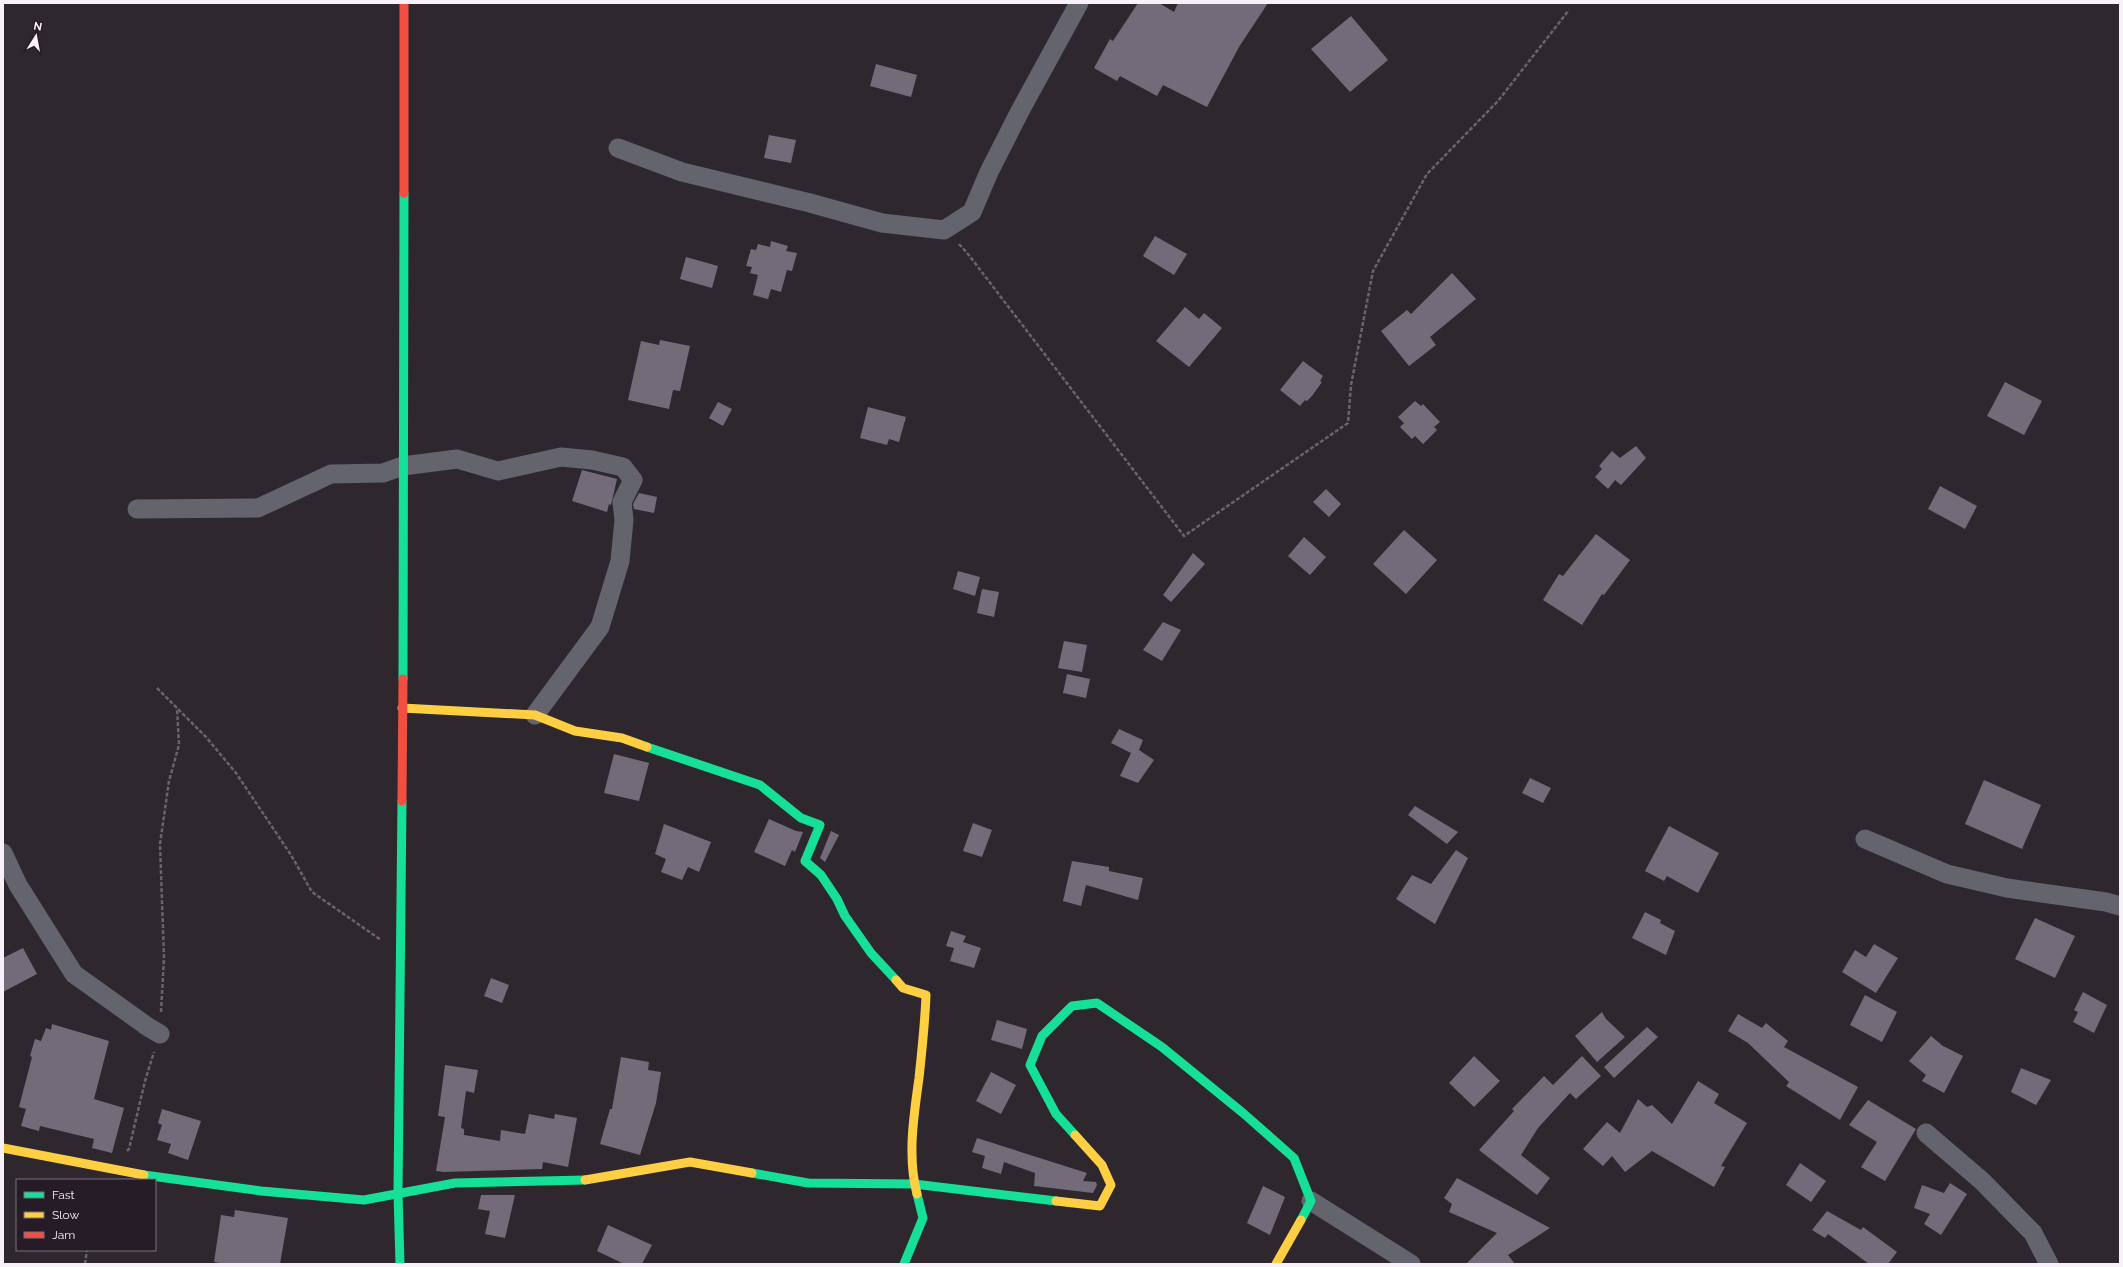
<svg xmlns="http://www.w3.org/2000/svg" width="2123" height="1267" font-family="Raleway,sans-serif">
  <style>
    .building { fill: #736a7a }
    .lines { fill: none; stroke-linecap: round; stroke-linejoin: round }
    .path { stroke: #67646d; stroke-width: 2.5; stroke-dasharray: 4 2; stroke-linecap: butt }
    .street { stroke: #64646e; stroke-width: 19 }
    .fast { stroke: #16e098; stroke-width: 9 }
    .slow { stroke: #ffcf43; stroke-width: 9 }
    .jam { stroke: #f24e42; stroke-width: 9 }
  </style>
  <rect width="100%" height="100%" fill="#2e282e"/>
  <g class="building">
    <path d="M1138,3H1159L1174,12L1178,3H1268L1239,47L1207,107L1163,85L1157,96L1120,76L1117,81L1094,68L1110,39L1113,41Z"/>
    <path d="M1351,16L1388,60L1350,92L1311,49Z"/>
    <path d="M876,64L917,75L911,97L870,86Z"/>
    <path d="M769,135L796,140L791,163L764,158Z"/>
    <path d="M1155,236L1187,254L1174,275L1143,256Z"/>
    <path d="M771,241L788,246L786,251L797,253L792,271L787,270L781,292L771,289L768,299L753,295L758,275L750,273L752,267L746,266L751,249L756,250L758,244L770,247Z"/>
    <path d="M686,257L718,266L712,288L680,279Z"/>
    <path d="M1452,273L1476,299L1430,337L1436,345L1409,366L1381,331L1407,310L1411,314Z"/>
    <path d="M1185,307L1199,319L1204,313L1222,328L1189,367L1156,341Z"/>
    <path d="M660,340L690,346L680,391L673,390L669,409L628,400L641,341L659,345Z"/>
    <path d="M1303,361L1323,376L1320,381L1322,382L1312,396L1307,401L1305,400L1300,406L1280,390Z"/>
    <path d="M2005,382L2042,401L2024,435L1987,416Z"/>
    <path d="M1415,401L1421,406L1423,404L1440,422L1434,427L1437,430L1423,444L1415,436L1412,439L1400,427L1404,423L1398,417Z"/>
    <path d="M718,402L732,409L723,426L709,418Z"/>
    <path d="M868,407L906,417L899,442L889,439L887,445L860,438Z"/>
    <path d="M1636,446L1646,458L1621,485L1615,480L1608,489L1595,477L1602,469L1599,466L1612,451L1620,458Z"/>
    <path d="M582,470L617,479L611,505L609,504L607,512L572,501Z"/>
    <path d="M1940,486L1977,506L1965,529L1928,509Z"/>
    <path d="M1326,489L1341,504L1329,517L1313,502Z"/>
    <path d="M639,493L657,497L654,513L634,509L633,504Z"/>
    <path d="M1404,530L1437,560L1406,594L1373,564Z"/>
    <path d="M1596,534L1630,560L1604,595L1602,594L1582,625L1543,600L1559,574L1563,576Z"/>
    <path d="M1304,537L1326,557L1310,575L1288,556Z"/>
    <path d="M1193,553L1205,564L1171,602L1163,595Z"/>
    <path d="M958,571L980,577L975,596L953,589Z"/>
    <path d="M982,589L999,592L994,617L977,613Z"/>
    <path d="M1163,622L1181,630L1162,661L1143,650Z"/>
    <path d="M1064,641L1087,645L1082,672L1058,668Z"/>
    <path d="M1067,674L1090,679L1086,698L1063,693Z"/>
    <path d="M1119,729L1143,740L1139,750L1154,760L1138,783L1120,776L1131,753L1111,743Z"/>
    <path d="M614,754L649,763L639,801L604,793Z"/>
    <path d="M1530,778L1551,788L1543,803L1522,793Z"/>
    <path d="M1984,780L2041,805L2022,849L1965,824Z"/>
    <path d="M1415,806L1458,832L1447,844L1408,815Z"/>
    <path d="M769,819L796,831L803,832L795,852L792,850L785,866L754,852Z"/>
    <path d="M973,823L992,830L982,857L963,851Z"/>
    <path d="M664,824L711,842L699,872L688,867L682,880L661,872L666,859L655,854Z"/>
    <path d="M1669,826L1719,853L1698,893L1667,876L1664,881L1645,871Z"/>
    <path d="M831,831L839,835L825,862L820,858Z"/>
    <path d="M1456,850L1468,858L1435,924L1396,899L1412,875L1431,884Z"/>
    <path d="M1072,861L1109,867V871L1143,878L1138,900L1086,885L1081,906L1063,901Z"/>
    <path d="M1645,912L1661,920L1660,923L1675,931L1666,955L1632,938Z"/>
    <path d="M2035,918L2075,936L2055,978L2015,959Z"/>
    <path d="M951,931L966,936L963,942L981,948L974,968L950,961L954,948L946,946Z"/>
    <path d="M1874,944L1898,958L1876,993L1842,972L1855,950L1866,957Z"/>
    <path d="M23,948L37,974L3,992V958Z"/>
    <path d="M491,978L509,985L502,1003L484,996Z"/>
    <path d="M2083,992L2107,1005L2094,1033L2073,1022L2078,1012L2074,1010Z"/>
    <path d="M1865,995L1897,1012L1882,1042L1850,1025Z"/>
    <path d="M1602,1012L1606,1019L1625,1037L1597,1062L1575,1036Z"/>
    <path d="M1738,1014L1762,1028L1766,1023L1788,1041L1784,1047L1858,1087L1840,1120L1786,1086L1789,1082L1748,1043L1728,1031Z"/>
    <path d="M997,1020L1027,1029L1022,1049L991,1040Z"/>
    <path d="M52,1024L109,1041L94,1099L124,1108L112,1153L92,1148L94,1139L40,1126L39,1131L21,1126L26,1109L19,1107L32,1057L30,1056L35,1039L41,1041L46,1028L51,1030Z"/>
    <path d="M1647,1027L1658,1037L1614,1078L1604,1067Z"/>
    <path d="M1931,1036L1943,1046L1963,1056L1944,1093L1922,1081L1926,1075L1909,1061Z"/>
    <path d="M1474,1056L1500,1081L1474,1107L1449,1083Z"/>
    <path d="M1582,1056L1601,1076L1576,1099L1570,1093L1538,1128L1521,1155L1550,1178L1537,1195L1479,1150L1514,1111L1512,1109L1544,1076L1553,1085Z"/>
    <path d="M621,1057L649,1062L648,1070L661,1072L656,1103L640,1155L600,1144L610,1109H612Z"/>
    <path d="M445,1065L478,1070L474,1093L466,1091L461,1128L464,1129V1135L500,1141L501,1130L525,1134L529,1114L554,1119L555,1114L577,1118L568,1167L543,1162L542,1169L444,1172L436,1171L445,1117L438,1116Z"/>
    <path d="M2021,1068L2051,1080L2036,1105L2011,1092Z"/>
    <path d="M991,1072L1016,1085L1001,1114L976,1101Z"/>
    <path d="M1698,1081L1719,1094L1714,1103L1747,1123L1721,1166L1725,1167L1714,1187L1652,1151L1625,1172L1612,1156L1603,1166L1583,1149L1607,1122L1620,1133L1638,1099L1647,1107L1652,1105L1672,1124Z"/>
    <path d="M1868,1100L1916,1129L1885,1181L1861,1167L1877,1142L1849,1125Z"/>
    <path d="M162,1109L201,1121L188,1160L168,1153L171,1144L157,1140L162,1125L158,1123Z"/>
    <path d="M977,1138L1087,1173L1083,1181L1096,1182L1097,1185L1093,1193L1034,1186L1035,1173L1004,1162L1001,1174L982,1168L985,1156L972,1152Z"/>
    <path d="M1800,1163L1826,1181L1811,1202L1786,1185Z"/>
    <path d="M1457,1178L1550,1228L1508,1255L1515,1264H1466L1497,1233L1449,1212L1452,1204L1444,1198Z"/>
    <path d="M1950,1183L1967,1194L1941,1235L1924,1224L1930,1214L1914,1208L1922,1185L1944,1193Z"/>
    <path d="M1263,1186L1285,1197L1270,1235L1247,1223Z"/>
    <path d="M481,1195H515L505,1238L485,1234L490,1211L478,1209Z"/>
    <path d="M235,1210L288,1218L280,1264H227L214,1262L221,1215L234,1217Z"/>
    <path d="M1827,1211L1861,1230L1863,1227L1897,1252L1888,1264H1869L1828,1234L1825,1238L1812,1230Z"/>
    <path d="M608,1225L652,1245L642,1264H624L597,1251Z"/>
  </g>
  <g class="lines">
    <g class="path">
      <path d="M959,244L968,254L1184,536L1348,423L1351,385L1373,271L1427,174L1498,101L1569,10"/>
      <path d="M157,688L206,737L236,773L291,855L312,892L381,940"/>
      <path d="M161,1012L164,958L160,844L169,781L179,745L177,708"/>
      <path d="M127,1151L129,1149L145,1081L154,1052"/>
      <path d="M85,1264L87,1250"/>
    </g>
    <g class="street">
      <path d="M618,148L682,172L810,203L882,223L944,230L972,212L989,172L1020,111L1079,3"/>
      <path d="M137,509L258,508L331,474L383,473L403,466L457,459L498,471L561,457L592,460L623,467L633,480L622,502L624,520L620,561L600,627L535,715"/>
      <path d="M1865,839L1947,874L2007,888L2106,902L2120,906"/>
      <path d="M3,853L18,885L74,974L148,1027L160,1034"/>
      <path d="M1926,1133L1982,1181L2033,1233L2049,1264"/>
      <path d="M1311,1201L1411,1264"/>
    </g>
    <g class="fast">
      <path d="M403,679L404,193"/>
      <path d="M647,747L760,785L801,818L820,825L805,861L821,875L837,899L845,916L871,953L896,980"/>
      <path d="M1075,1135L1056,1114L1030,1065L1042,1036L1072,1006L1097,1003L1162,1047L1243,1113L1294,1158L1311,1201L1301,1220"/>
      <path d="M752,1173L808,1183L914,1184L1056,1201"/>
      <path d="M144,1175L261,1191L364,1200L455,1183L585,1180"/>
      <path d="M400,1264L398,1193L402,801"/>
      <path d="M904,1264L923,1218L917,1194"/>
    </g>
    <g class="slow">
      <path d="M402,708L535,715L575,731L622,738L647,747"/>
      <path d="M896,980L903,988L926,995C925,1023 922,1050 919,1078C914,1115 907,1156 917,1194"/>
      <path d="M3,1148L144,1175"/>
      <path d="M585,1180L690,1162L752,1173"/>
      <path d="M1056,1201L1100,1206L1111,1185L1102,1165L1075,1135"/>
      <path d="M1276,1264L1301,1220"/>
    </g>
    <g class="jam">
      <path d="M404,193V3"/>
      <path d="M402,801L403,679"/>
    </g>
  </g>
  <rect width="2123" height="1267" fill="none" stroke="#f8f1f9" stroke-width="8"/>
  <rect x="16" y="1179" width="140" height="72" fill="#261c27" stroke="#7a717b"/>
  <rect x="24" y="1192" width="20" height="6" fill="#16e098" stroke="#7a717b"/>
  <text x="52" y="1199" font-size="12" fill="#f8f1f9">Fast</text>
  <rect x="24" y="1212" width="20" height="6" fill="#ffcf43" stroke="#7a717b"/>
  <text x="52" y="1219" font-size="12" fill="#f8f1f9">Slow</text>
  <rect x="24" y="1232" width="20" height="6" fill="#f24e42" stroke="#7a717b"/>
  <text x="52" y="1239" font-size="12" fill="#f8f1f9">Jam</text>
  <g transform="translate(36 36) rotate(11)" stroke="#261c27" stroke-width="3" paint-order="stroke">
  <path d="M0-3L7 15L0 10L-7 15Z" fill="#f8f1f9"/>
  <text y="-6" font-size="11" font-weight="bold" text-anchor="middle" fill="#f8f1f9">N</text>
  </g>
</svg>
